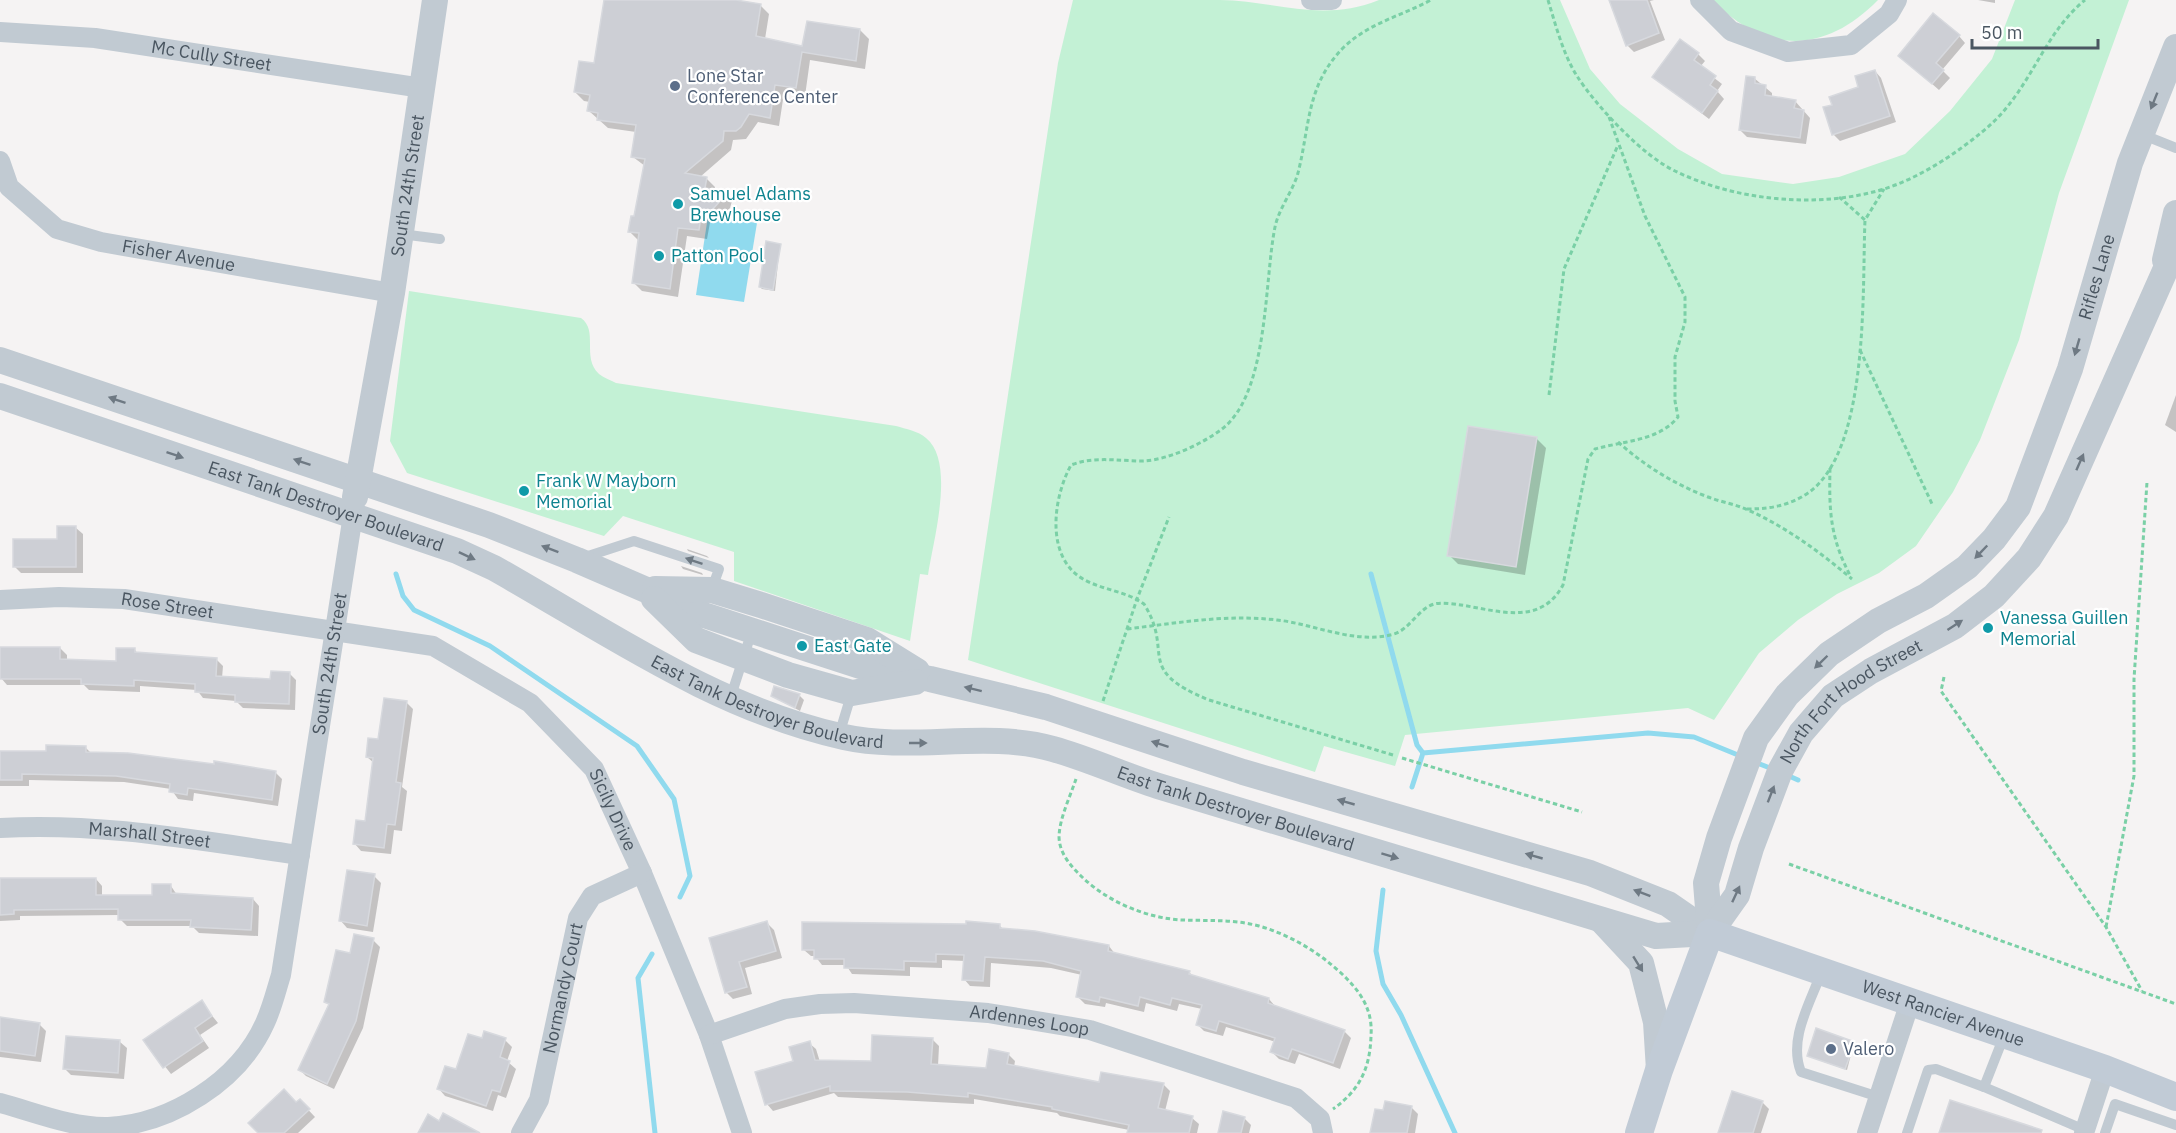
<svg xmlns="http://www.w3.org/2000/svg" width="2176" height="1133" viewBox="0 0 2176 1133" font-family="'IBM Plex Sans',sans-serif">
	<rect width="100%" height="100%" fill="#f5f3f3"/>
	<g fill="#c3f1d5">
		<path d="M1073,0C1122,0 1171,0 1220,0C1276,1 1322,23 1379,0H1560L1590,69L1620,104L1678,149L1722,174L1793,184L1839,177L1905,154L1950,111L1992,59L2015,0H2129L2059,193L2019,340L1980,440L1953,492L1916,546L1879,573L1837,594L1798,620L1759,653L1714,720L1688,708L1405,735L1395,766L1324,746L1315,772L968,660L1058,63Z"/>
		<path d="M1712,0H1878C1825,54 1766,55 1712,0Z"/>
		<path d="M409,291L581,318C599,331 581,357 599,374C604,378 611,380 616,383L896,426C906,429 918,431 926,438C956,462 933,541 928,575L920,574L910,641L734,581V552L623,516L604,536L407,473L390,441Z"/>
	</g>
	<path fill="#90daee" d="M708,216L757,223L744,302L696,295Z"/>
	<g fill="#0003">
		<path d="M606,0H726L760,5L769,14L765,39L804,47L860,30L869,39L865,69L810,60L805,96L784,93L779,126L758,122L746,139L733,140L731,150L700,177L706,178L715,187V191L723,192L732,201L730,208L722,218L711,217L707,239L687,236L678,297L642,291L633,282L638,240L629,231L635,218L645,166L633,157L636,132L608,128L589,111L590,102L584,101L575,92L596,64Z"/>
		<path d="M1610,0H1654L1650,1L1665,40L1634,52L1627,45Z"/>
		<path d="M1978,0H1995V3Z"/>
		<path d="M1959,36L1965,43L1942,70L1950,78L1939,90L1907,62Z"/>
		<path d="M1698,54L1705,61L1700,67L1722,84L1717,91L1724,99L1709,119L1654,77Z"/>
		<path d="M1875,71L1881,78L1896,122L1840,141L1833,134V106L1860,88Z"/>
		<path d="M1754,78L1772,93V98L1795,101L1810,118L1806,144L1747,137L1740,130Z"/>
		<path d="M780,245L775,291L762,289L760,287Z"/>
		<path d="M2176,395V432L2165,425Z"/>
		<path d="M1536,438L1546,448L1525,575L1458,564L1449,555Z"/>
		<path d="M76,528L83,534V573H21L14,566Z"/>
		<path d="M687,549L707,556L709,558L688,551Z"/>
		<path d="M681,566L702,573L703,575L683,569Z"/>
		<path d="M60,648L67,655V661L117,663L135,650L138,654L216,659L223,666L222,678L272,681L289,673L296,680L295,710L243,708L236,701L203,698L197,690L140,686V692L89,690L84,685H7L1,678Z"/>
		<path d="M799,695L804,700L800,711L773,696Z"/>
		<path d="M406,702L413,709L402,787L407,791L402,831L394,830L391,854L361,851L355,844L366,822L374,763L367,757Z"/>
		<path d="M85,747L91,753L275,772L282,779L278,806L194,793L193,801L178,799L171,789L124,782L29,780V786H0V752H48Z"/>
		<path d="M374,876L381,883L373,932L347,928L341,921Z"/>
		<path d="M96,879L102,886V897H154L171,886L177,895L253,899L259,906L258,936L199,933L192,926H127L120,919V915L20,916V920L0,921V880Z"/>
		<path d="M767,923L774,930L782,958L745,968L752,994L733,999L726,992L711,939Z"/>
		<path d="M999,925L1004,930L1109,946L1115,954L1189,972L1194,977L1269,999L1275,1006L1344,1031L1351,1038L1340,1069L1299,1054L1295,1064L1279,1059L1272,1052L1276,1042L1226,1027L1223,1036L1204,1031L1197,1024L1202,1009L1179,1004L1177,1011L1146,1003L1144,1012L1106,1003L1105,1007L1085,1004L1078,997L1082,975L1051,968L991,963L990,987L970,986L964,979L965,961L942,960V968L910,967V976L852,974L846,965H822L815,956H811L804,950Z"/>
		<path d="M373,940L380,947L363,1028L334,1089L306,1076L299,1069L330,1006L326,1002L351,955Z"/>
		<path d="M201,1002L218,1023L200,1035L209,1048L171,1074L145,1041Z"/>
		<path d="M0,1019L39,1024L46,1031L41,1062L0,1057Z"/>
		<path d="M932,1039L939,1046L938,1066L987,1069L1008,1054L1015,1061L1014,1067L1100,1084L1141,1082V1079L1163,1084L1170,1091L1165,1111L1192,1118L1199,1124L1197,1133H1129V1130L1060,1116L1057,1113L974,1099V1104L838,1097L834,1093L773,1111L767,1104L809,1043L816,1049L820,1062L873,1063Z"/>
		<path d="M483,1040H505L512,1047L507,1061L516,1069L506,1098L498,1095L493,1111L445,1096L439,1089Z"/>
		<path d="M120,1042L127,1048L124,1079L71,1075L65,1069Z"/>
		<path d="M1854,1043L1847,1070L1810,1057Z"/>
		<path d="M300,1101L315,1117L298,1133H260Z"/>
		<path d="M1762,1102L1769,1109L1761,1133H1720Z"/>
		<path d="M1411,1107L1418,1114L1415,1133H1372L1384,1112Z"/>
		<path d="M1244,1118L1251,1125L1249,1133H1219Z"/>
	</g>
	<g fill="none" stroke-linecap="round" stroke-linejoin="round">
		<g stroke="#90daee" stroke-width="5">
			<path d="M396,574L403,596L414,610L490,646L637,746L674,799L690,876L680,897"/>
			<path d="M1371,574L1417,745L1423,753"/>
			<path d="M1757,763L1770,768"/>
			<path d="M1789,776L1798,780"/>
			<path d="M1412,787L1423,753L1648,733L1694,737L1738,755"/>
			<path d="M1383,890L1376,951L1383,984L1401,1015L1455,1133"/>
			<path d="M652,954L638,978L655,1133"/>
		</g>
	</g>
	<g fill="#cdcfd5" stroke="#d7d9de" stroke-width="1.5">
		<path d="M604,0H736L761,4L756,36L802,46L807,21L860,29L856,61L802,52L796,88L775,85L770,118L749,114L741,127L736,131H724L723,141L685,173L707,177L705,188L723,191L722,199L712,210L702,209L699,230L678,228L670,289L632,283L639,233L628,232L631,216H634L645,159L631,157L636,125L597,120L598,113L587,111L590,95L574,92L579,61L594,63Z"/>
		<path d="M1609,0H1647L1659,33L1626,46Z"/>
		<path d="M1933,13L1960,35L1936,63L1944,70L1932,84L1898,56Z"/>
		<path d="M1680,39L1699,53L1694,60L1716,76L1710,85L1718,91L1702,113L1652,77Z"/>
		<path d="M1875,70L1890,116L1832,135L1823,107L1832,105L1829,97L1858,87L1855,76Z"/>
		<path d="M1746,76L1755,77V83L1766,85L1765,95L1796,100L1794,108L1804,110L1800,138L1739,130Z"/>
		<path d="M766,241L781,244L773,290L759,287Z"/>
		<path d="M1468,426L1537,437L1516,567L1447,556Z"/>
		<path d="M57,526H76V567H13V539H57Z"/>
		<path d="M0,647H60V659L116,661V648H135V652L217,658L216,676L270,679L271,671L290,672L289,704L235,702V695L195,692V684L134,680V686L81,684V679H0Z"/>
		<path d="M774,686L800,694L795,708L771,696Z"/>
		<path d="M384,698L407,701L396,782L401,783L395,825L387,824L384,848L353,844L356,820L365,821L373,758L366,757L368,738L378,739Z"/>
		<path d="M46,745L86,746V752L128,753L214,764V761L276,771L272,800L188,788L187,795L169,792L170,784L116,776L22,774V780H0V751H46Z"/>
		<path d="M347,870L375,874L367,926L339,921Z"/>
		<path d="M0,878H96V895H152V884H171V893L253,898L251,930L190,927L191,920H118V909L14,910V914L0,915Z"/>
		<path d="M767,921L776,951L739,962L747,987L725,993L709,938Z"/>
		<path d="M966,921L1000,924V928L1035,931L1109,945L1108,951L1190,971L1189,974L1269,998L1268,1003L1345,1030L1333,1063L1292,1049L1288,1059L1270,1052L1275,1038L1219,1021L1216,1031L1196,1025L1202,1005L1172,998L1170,1005L1140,997L1138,1006L1100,997L1099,1002L1076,997L1081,971L1043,961L985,957L983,981L962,980L964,955L936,954V962L904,961V970L883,969L844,968V959H814V950H802V922L966,924Z"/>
		<path d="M354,934L374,938L356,1021L327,1084L298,1070L329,1004L324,1002L336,950L350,953Z"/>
		<path d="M202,1000L212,1016L195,1028L203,1041L163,1068L143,1040Z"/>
		<path d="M0,1017L40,1023L35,1056L0,1051Z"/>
		<path d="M1816,1028L1855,1042L1845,1069L1807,1056Z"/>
		<path d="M484,1031L506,1038L500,1057L510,1061L500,1092L492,1090L486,1106L437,1089L445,1066L456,1069L468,1034L482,1038Z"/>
		<path d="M872,1035L933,1038L931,1064L986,1068L989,1049L1009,1053L1007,1064L1099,1082L1101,1072L1164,1083L1158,1108L1193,1116L1189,1133H1127L1129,1125L1052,1109V1107L968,1093V1097L907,1092L830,1091V1086L765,1105L755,1072L793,1061L789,1047L810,1041L815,1060L871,1061Z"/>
		<path d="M66,1036L120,1040L118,1073L63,1069Z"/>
		<path d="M284,1089L296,1102L300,1099L310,1109L284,1133H258L248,1123Z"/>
		<path d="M1732,1091L1763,1101L1753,1133H1718Z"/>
		<path d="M1950,1100L2042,1130L2041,1133H1939Z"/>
		<path d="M1385,1101L1412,1106L1407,1133H1370L1375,1109L1383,1110Z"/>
		<path d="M1223,1111L1245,1117L1241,1133H1218Z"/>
		<path d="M443,1113L480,1133H418L428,1114L439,1121Z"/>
	</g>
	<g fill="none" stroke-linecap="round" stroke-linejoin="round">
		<g stroke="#7ad0a6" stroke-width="3" stroke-dasharray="4.5 3" stroke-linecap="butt">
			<path d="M1548,0C1556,26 1563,54 1577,76C1596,106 1643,156 1675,171C1736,201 1819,209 1884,189C1919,178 1954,155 1982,132C2031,93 2040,37 2085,0"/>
			<path d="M1839,197L1865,220L1884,189"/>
			<path d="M1860,350L1933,506"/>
			<path d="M1549,395L1564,269L1618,145"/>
			<path d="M1618,442C1645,466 1674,484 1708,497C1721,502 1735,504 1748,510C1786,527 1820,552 1852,579"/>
			<path d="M1830,468C1829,511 1830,538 1851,577"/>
			<path d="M1747,509C1769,509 1789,506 1808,493C1870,450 1862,289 1865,220"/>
			<path d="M1127,629C1177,623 1226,614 1277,620C1314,624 1356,645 1394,634C1410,629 1418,609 1434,604C1442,602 1453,604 1461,605C1499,611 1541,626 1563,585L1588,459L1595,449C1623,441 1659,441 1678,417L1675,401V357L1685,322V297L1645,216L1609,117"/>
			<path d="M1944,677L1941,691L2106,927L2142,991"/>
			<path d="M1103,701L1137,599L1169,517"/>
			<path d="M1393,755L1209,700C1133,669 1175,653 1144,604C1126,591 1102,590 1083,579C1045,557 1053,498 1071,465C1094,456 1118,461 1143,461C1168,460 1202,444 1222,429C1269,393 1264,281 1275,227C1279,208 1293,191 1298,173C1310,126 1306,85 1344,47C1369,23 1401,16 1431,0"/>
			<path d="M1402,758L1582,812"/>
			<path d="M1076,779C1070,797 1060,817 1059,836C1059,852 1069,864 1080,875C1106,901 1145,918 1182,920C1208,921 1233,919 1259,926C1290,935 1317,951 1341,973C1360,991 1373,1009 1371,1036C1370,1068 1360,1090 1333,1109"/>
			<path d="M1789,864L2176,1004"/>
			<path d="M2106,927L2134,776V679L2147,482"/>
		</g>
		<g stroke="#c1cad2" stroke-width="10">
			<path d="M2141,134L2176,148"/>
			<path d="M401,234L440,239"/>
			<path d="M582,558L634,541L719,569L711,591"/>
			<path d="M730,699L752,631"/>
			<path d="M839,735L852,692"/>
			<path d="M1821,973C1810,1004 1788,1039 1801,1072L1879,1097"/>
			<path d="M1984,1087L2085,1130"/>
			<path d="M1907,1133L1928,1070L1936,1069L1984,1087L2004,1036"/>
			<path d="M2105,1133L2115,1104L2176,1125"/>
		</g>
		<g stroke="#c1cad2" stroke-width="20">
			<path d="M1311,0H1332"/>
			<path d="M1700,0L1731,31L1788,52L1851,45L1889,14L1897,0"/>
			<path id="s1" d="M0,32L95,38L422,88"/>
			<path id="s2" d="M0,161L9,187L57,229L101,242L392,293"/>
			<path id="s3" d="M0,600L59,597L124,599L433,646L530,703L594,769L642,873L709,1035L742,1133"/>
			<path id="s4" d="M0,828C101,822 200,841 300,855"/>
			<path id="s5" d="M709,1035L785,1009L820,1004L854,1003L988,1013L1090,1030L1296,1098L1320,1119L1323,1133"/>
			<path id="s6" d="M0,1103C34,1112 72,1128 108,1127C171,1124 239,1081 265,1023C272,1008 276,991 281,975L353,515"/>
			<path id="s7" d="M521,1133L539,1100L578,918L592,896L642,873"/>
			<path d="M1867,1133L1910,1002"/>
			<path d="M2084,1133L2105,1069"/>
		</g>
		<g stroke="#c1cad2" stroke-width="26">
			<path d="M2165,260L2176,213"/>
			<path d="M0,360L489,525L577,560L704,615L860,666L930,679L1046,707L1243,772L1590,873L1668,904L1710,933"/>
			<path id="s8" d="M0,396L457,551L494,568C606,631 716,709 844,737C911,752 987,730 1053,749C1089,759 1123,775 1158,786C1324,837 1490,887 1656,936L1710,933"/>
			<path id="s9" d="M355,497L392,293L435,0"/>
			<path d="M655,589L712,590L761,605L867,640L917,671"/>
			<path d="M654,599L696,640L788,675L852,693L915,682"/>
			<path d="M1601,920L1641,963L1656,1022L1659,1070"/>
			<path id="s10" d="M1710,933L1706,883L1719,838L1756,738L1787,695L1829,654L1878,621L1926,596L1967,567L1994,539L2018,507L2070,369L2130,163L2176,47"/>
			<path id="s11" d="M1710,933L1737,895L1751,848L1780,771L1801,733L1833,696L1871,671L1955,626L1994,596L2029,558L2056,516L2176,246"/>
		</g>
		<path stroke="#c1cbd6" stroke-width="28" id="s12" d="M1639,1133L1659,1070L1710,933L2105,1069L2176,1097"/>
	</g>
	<defs><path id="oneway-solid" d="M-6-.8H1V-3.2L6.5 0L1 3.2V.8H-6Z" transform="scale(1.5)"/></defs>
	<g fill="#6e7983">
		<use href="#oneway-solid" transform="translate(2154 101) rotate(112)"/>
		<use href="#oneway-solid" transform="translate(2077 347) rotate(106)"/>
		<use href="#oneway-solid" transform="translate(117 400) rotate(-161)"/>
		<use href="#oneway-solid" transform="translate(175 455) rotate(19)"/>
		<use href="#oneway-solid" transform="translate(302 462) rotate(-161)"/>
		<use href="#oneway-solid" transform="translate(2080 462) rotate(-66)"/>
		<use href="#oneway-solid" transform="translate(550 549) rotate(-159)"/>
		<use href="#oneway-solid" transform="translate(1981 552) rotate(134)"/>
		<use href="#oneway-solid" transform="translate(467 556) rotate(25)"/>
		<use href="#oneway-solid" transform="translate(694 561) rotate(-161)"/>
		<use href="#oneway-solid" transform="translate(1955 625) rotate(-33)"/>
		<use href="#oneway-solid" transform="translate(1821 662) rotate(136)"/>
		<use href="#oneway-solid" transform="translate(973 689) rotate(-166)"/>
		<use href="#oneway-solid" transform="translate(918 743)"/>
		<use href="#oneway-solid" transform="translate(1160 744) rotate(-162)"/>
		<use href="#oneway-solid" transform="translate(1771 794) rotate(-69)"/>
		<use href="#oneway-solid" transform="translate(1346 802) rotate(-164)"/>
		<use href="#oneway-solid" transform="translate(1390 856) rotate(17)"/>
		<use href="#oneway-solid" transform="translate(1534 856) rotate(-164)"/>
		<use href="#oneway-solid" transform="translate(1642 893) rotate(-159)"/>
		<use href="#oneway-solid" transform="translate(1736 894) rotate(-65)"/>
		<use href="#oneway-solid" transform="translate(1638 964) rotate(58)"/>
	</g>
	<g fill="#5c6f8a" stroke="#fff" stroke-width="2">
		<circle cx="675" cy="86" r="6"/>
		<circle cx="1831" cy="1049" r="6"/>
	</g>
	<g fill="#0f9aa8" stroke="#fff" stroke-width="2">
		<circle cx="678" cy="204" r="6"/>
		<circle cx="659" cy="256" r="6"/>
		<circle cx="524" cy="491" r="6"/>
		<circle cx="1988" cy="628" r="6"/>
		<circle cx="802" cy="646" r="6"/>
	</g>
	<g text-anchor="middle" stroke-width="4.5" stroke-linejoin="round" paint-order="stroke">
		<g font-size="18" fill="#4a5661" stroke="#fff">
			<text dy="6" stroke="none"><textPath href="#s1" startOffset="213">Mc Cully Street</textPath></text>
			<text dy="6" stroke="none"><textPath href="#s9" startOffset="316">South 24th Street</textPath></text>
			<text dy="6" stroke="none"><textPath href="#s2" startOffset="216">Fisher Avenue</textPath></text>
			<text dy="6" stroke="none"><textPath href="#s10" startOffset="801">Rifles Lane</textPath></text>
			<text dy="6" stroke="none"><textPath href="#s8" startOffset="344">East Tank Destroyer Boulevard</textPath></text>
			<text dy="6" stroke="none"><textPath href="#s3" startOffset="168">Rose Street</textPath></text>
			<text dy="6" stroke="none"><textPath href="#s6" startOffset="674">South 24th Street</textPath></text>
			<text dy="6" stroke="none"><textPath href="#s8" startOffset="830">East Tank Destroyer Boulevard</textPath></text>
			<text dy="6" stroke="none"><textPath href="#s11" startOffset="280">North Fort Hood Street</textPath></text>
			<text dy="6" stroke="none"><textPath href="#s8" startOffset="1316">East Tank Destroyer Boulevard</textPath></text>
			<text dy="6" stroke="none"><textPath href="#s3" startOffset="686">Sicily Drive</textPath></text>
			<text dy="6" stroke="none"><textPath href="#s4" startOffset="150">Marshall Street</textPath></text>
			<text dy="6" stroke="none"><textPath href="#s7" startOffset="152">Normandy Court</textPath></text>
			<text dy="6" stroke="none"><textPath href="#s12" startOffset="459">West Rancier Avenue</textPath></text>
			<text dy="6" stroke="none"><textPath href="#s5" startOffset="326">Ardennes Loop</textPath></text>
		</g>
		<g font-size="18" fill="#4e5e75" stroke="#fff" text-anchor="start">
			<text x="687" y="82">Lone Star<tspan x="687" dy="21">Conference Center</tspan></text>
			<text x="1843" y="1055">Valero</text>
		</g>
		<g font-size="18" fill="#0d838f" stroke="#fff" text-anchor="start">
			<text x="690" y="200">Samuel Adams<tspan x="690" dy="21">Brewhouse</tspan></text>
			<text x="671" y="262">Patton Pool</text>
			<text x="536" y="487">Frank W Mayborn<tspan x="536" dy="21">Memorial</tspan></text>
			<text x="2000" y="624">Vanessa Guillen<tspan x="2000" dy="21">Memorial</tspan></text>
			<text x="814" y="652">East Gate</text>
		</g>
	</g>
	<path d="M1972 39v9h126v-9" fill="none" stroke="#4a5661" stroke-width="3"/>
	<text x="1981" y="39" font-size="18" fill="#4a5661" stroke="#ffffff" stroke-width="4.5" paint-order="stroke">50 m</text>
</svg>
